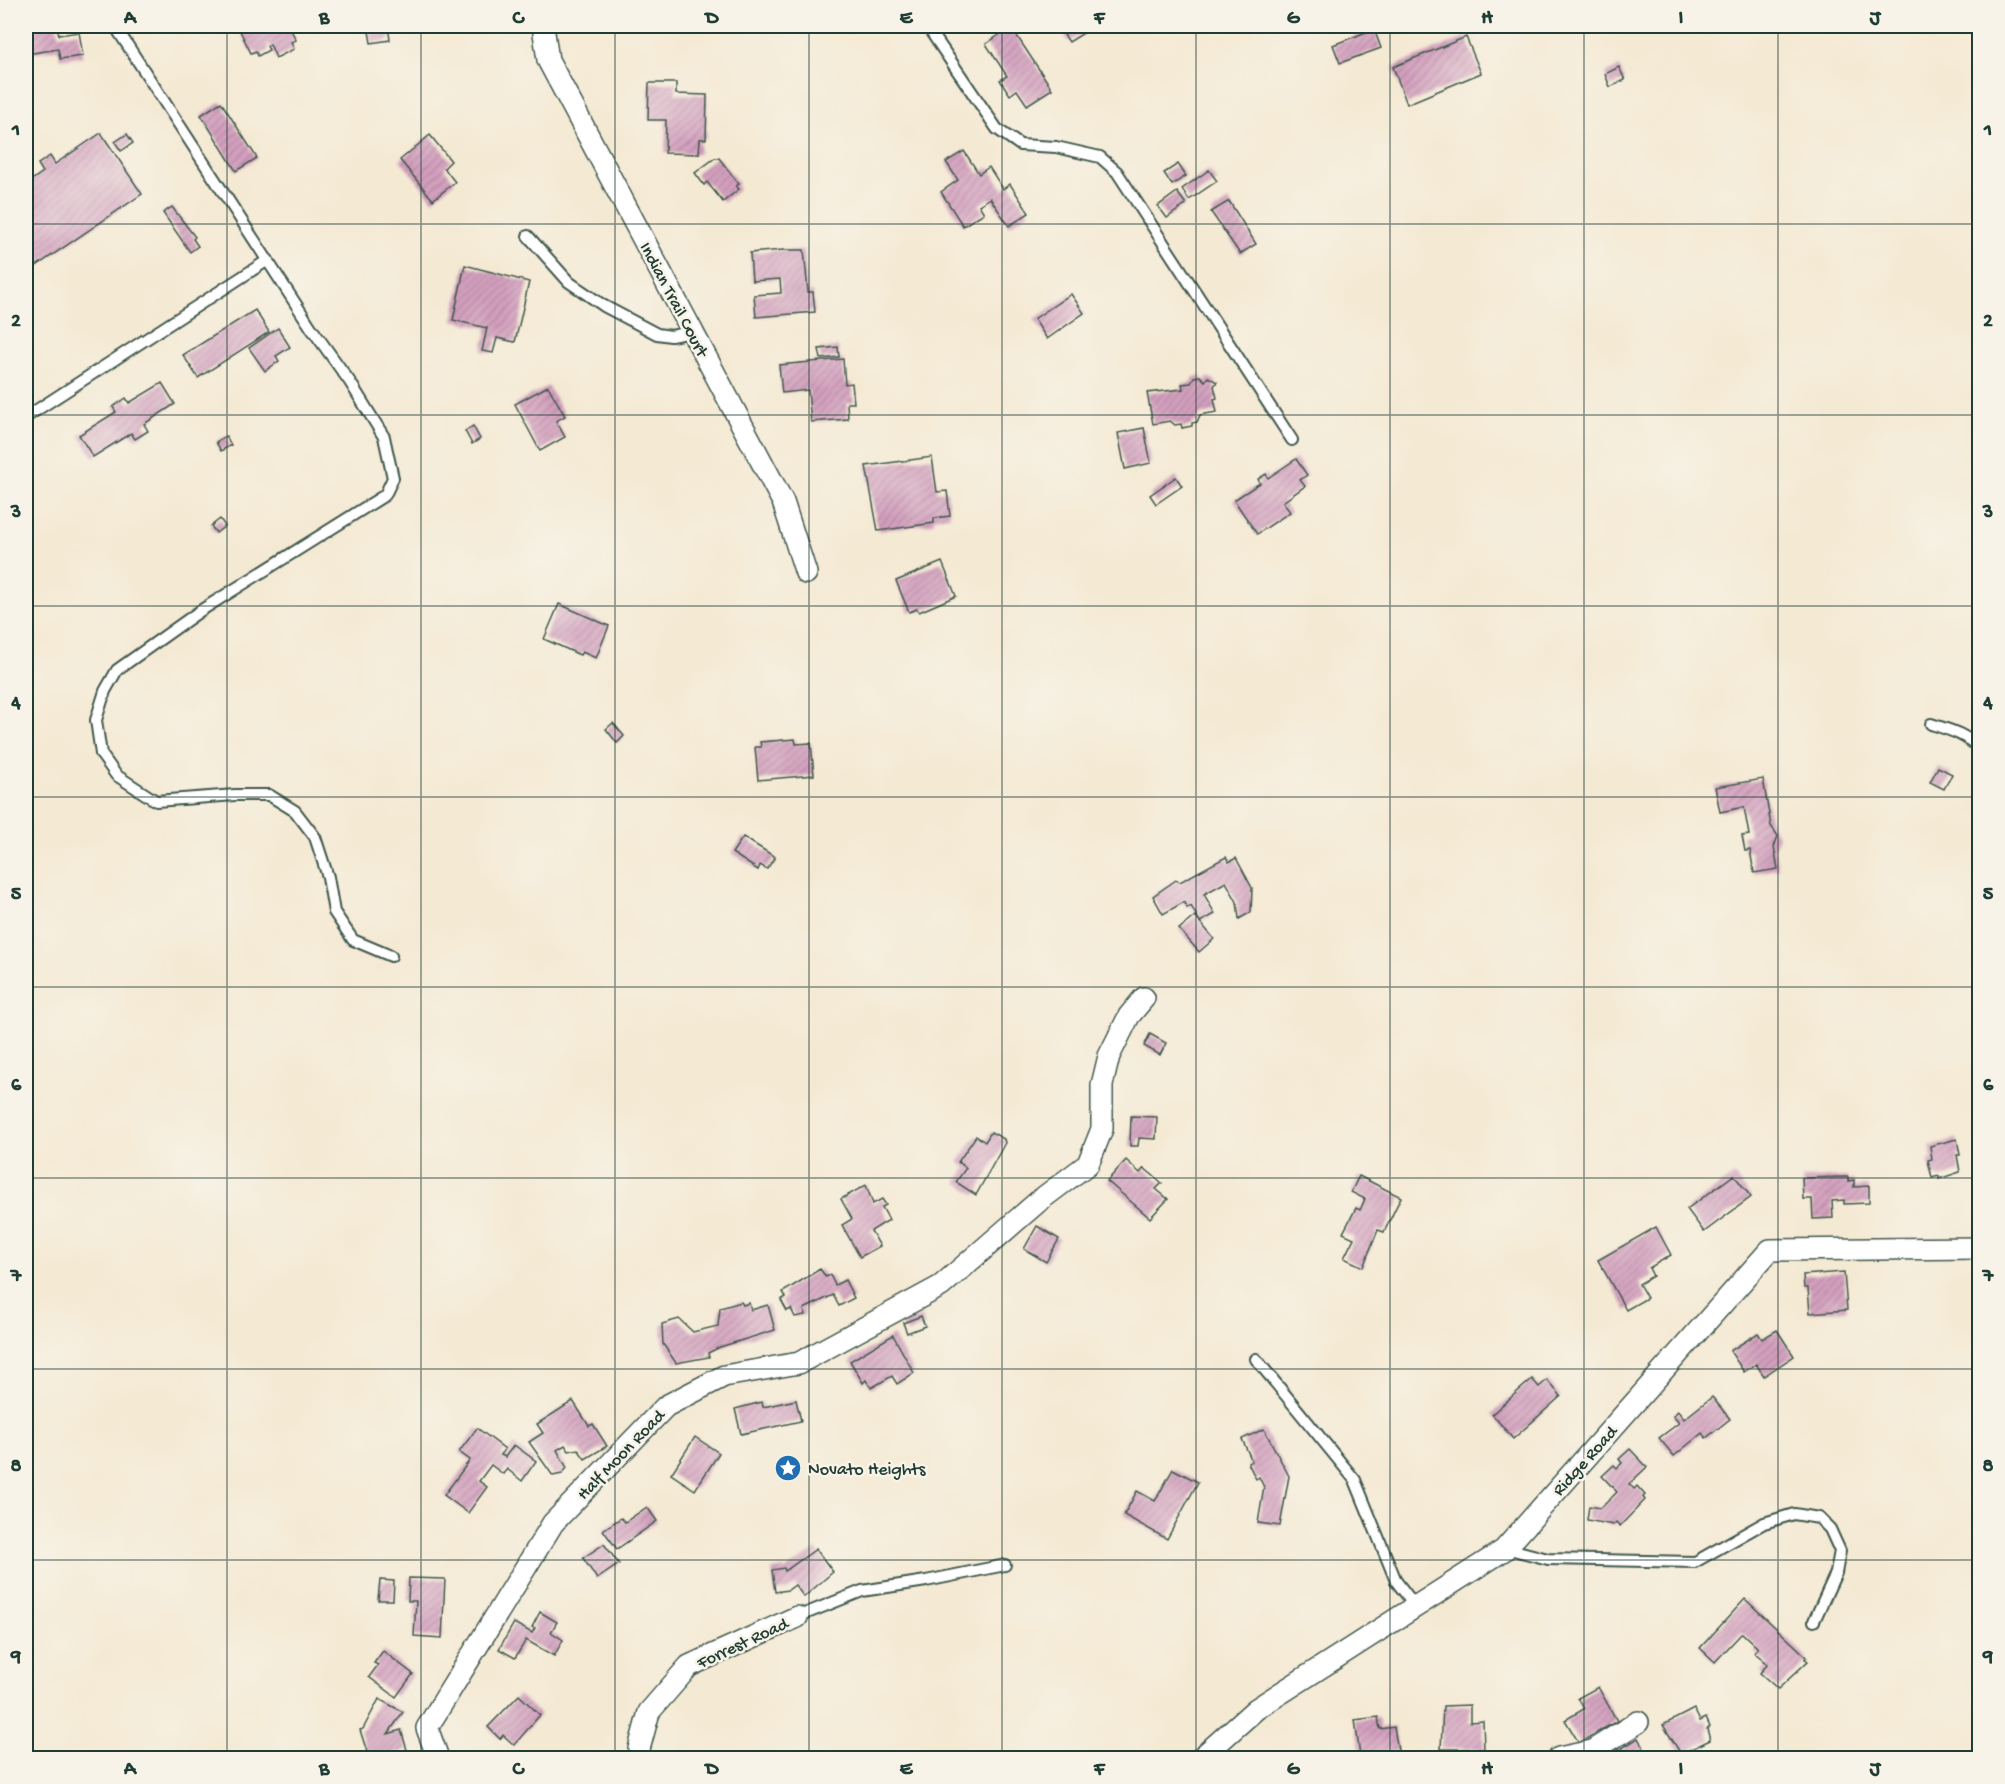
<svg xmlns="http://www.w3.org/2000/svg" width="2005" height="1784" viewBox="0 0 2005 1784" font-family="'Gochi Hand',sans-serif">
	<defs>
		<pattern id="building-hatch" width="6" height="6" patternUnits="userSpaceOnUse" patternTransform="scale(1.5)"><rect width="6" height="6" fill="#d4a0bf"/><path d="M-1 1l2-2M0 6l6-6M5 7l2-2" fill="none" stroke="#ab849c"/></pattern>
	</defs>
	<rect width="100%" height="100%" fill="#f7f3e8"/>
	<filter id="ink" filterUnits="userSpaceOnUse"><feTurbulence type="fractalNoise" baseFrequency=".0167" numOctaves="2"/><feDisplacementMap in="SourceGraphic" scale="12" xChannelSelector="R" yChannelSelector="G"/><feConvolveMatrix kernelMatrix="1 2 1 2 8 2 1 2 1" color-interpolation-filters="sRGB"/></filter>
	<filter id="wash" filterUnits="userSpaceOnUse"><feTurbulence type="fractalNoise" baseFrequency=".008" numOctaves="4" result="noise"/><feDisplacementMap in="SourceGraphic" scale="24" xChannelSelector="R" yChannelSelector="G"/><feGaussianBlur stdDeviation="1.35" result="paint"/><feColorMatrix in="noise" values="0 0 0 0 0 0 0 0 0 0 0 0 0 0 0 0 0 1.4 0 .05"/><feComposite in="paint" operator="in"/></filter>
	<g filter="url(#wash)">
		<rect width="100%" height="100%" fill="#f4e9d3"/>
		<g id="blocks">
			<g fill="url(#building-hatch)">
				<path d="M26,26H57L59,35L79,32L83,56L60,59L58,49L26,54Z"/>
				<path d="M246,26H289L296,40L291,42L294,49L276,58L270,44L267,46L269,50L258,56L256,51L251,53L239,29Z"/>
				<path d="M368,26H388L390,40L371,43Z"/>
				<path d="M1058,26H1095L1069,42Z"/>
				<path d="M1011,27L1052,89L1027,105L1017,90L1010,95L1000,80L1007,76L986,44Z"/>
				<path d="M1374,29L1381,48L1340,63L1333,45Z"/>
				<path d="M1466,37L1481,73L1407,104L1393,67Z"/>
				<path d="M1619,67L1625,80L1610,87L1605,74Z"/>
				<path d="M649,83H676V94L707,95L706,139H700L699,154L665,153L666,120H648Z"/>
				<path d="M221,102L257,158L236,171L201,115Z"/>
				<path d="M101,133L142,194L26,273V184L43,172L38,164L50,156L55,164Z"/>
				<path d="M127,134L133,143L121,151L115,142Z"/>
				<path d="M430,135L451,161L444,168L455,182L433,200L400,160Z"/>
				<path d="M964,151L979,174L989,167L1003,189L1010,184L1029,213L1009,226L990,198L979,205L984,213L963,226L941,192L958,180L946,162Z"/>
				<path d="M715,158H719L739,184L736,186L739,189L723,202L707,182L704,185L695,173Z"/>
				<path d="M1178,164L1186,176L1172,185L1164,173Z"/>
				<path d="M1209,170L1217,181L1189,200L1182,189Z"/>
				<path d="M1177,192L1186,204L1167,218L1158,206Z"/>
				<path d="M1229,201L1256,244L1240,254L1211,212Z"/>
				<path d="M172,207L195,237L193,239L198,246L190,252L163,213Z"/>
				<path d="M783,250H804L808,292H813L815,312L756,317L754,295L781,293L780,279L752,281L750,253Z"/>
				<path d="M465,265L529,282L515,342L497,338L493,353L482,351L487,328L453,320Z"/>
				<path d="M1071,294L1084,313L1047,339L1034,319Z"/>
				<path d="M255,310L269,332L198,378L183,355Z"/>
				<path d="M278,328L290,347L276,356L279,361L265,371L249,348Z"/>
				<path d="M838,347L839,357L821,359L819,349Z"/>
				<path d="M843,359L845,384L852,383L854,403H847L848,419L811,422L808,390L782,393L779,365Z"/>
				<path d="M1200,376L1205,381L1208,377L1217,382L1214,386L1217,398L1214,399L1217,412L1200,415L1197,422L1192,423V426L1182,428L1181,424L1175,425L1170,421L1153,424L1147,393L1183,389L1182,384L1191,383L1194,377Z"/>
				<path d="M162,383L175,404L144,424L148,431L135,439L131,433L93,457L79,435L116,412L113,407L126,398L129,403Z"/>
				<path d="M548,386L565,416L556,421L565,437L540,451L515,404Z"/>
				<path d="M473,426L480,439L472,444L465,431Z"/>
				<path d="M1144,428L1151,463L1125,469L1118,433Z"/>
				<path d="M226,436L231,445L221,451L216,442Z"/>
				<path d="M932,457L937,492L947,491L950,516L934,518V523L878,531L866,466Z"/>
				<path d="M1296,459L1307,475L1300,480L1305,486L1283,502L1290,512L1257,534L1234,500L1260,483L1258,479L1266,474L1268,478Z"/>
				<path d="M1176,477L1182,486L1156,504L1150,495Z"/>
				<path d="M220,519L225,526L216,533L211,526Z"/>
				<path d="M942,562L956,596L919,612L917,609L909,612L896,581Z"/>
				<path d="M559,604L609,626L596,658L582,652L580,655L544,639Z"/>
				<path d="M613,723L624,736L617,743L606,729Z"/>
				<path d="M795,739L796,744L811,743L814,775L758,780L755,747H761L760,742Z"/>
				<path d="M1938,767L1952,774L1944,789L1930,782Z"/>
				<path d="M1763,779L1771,826L1778,836L1774,847L1778,869L1754,873L1750,850L1745,851L1742,836L1749,835L1744,807L1720,812L1715,787Z"/>
				<path d="M743,837L775,857L767,869L760,865L758,870L732,853Z"/>
				<path d="M1226,857L1229,862L1236,858L1252,888L1251,912L1239,919L1237,902L1226,882L1204,894L1215,914L1200,922L1191,906L1187,908L1184,902L1163,914L1153,896L1176,880L1180,882Z"/>
				<path d="M1195,916L1214,939L1199,952L1179,929Z"/>
				<path d="M1150,1034L1166,1043L1160,1055L1144,1046Z"/>
				<path d="M1131,1116L1157,1117L1156,1139L1139,1138L1138,1146H1130Z"/>
				<path d="M991,1132L1004,1139L1005,1143L976,1195L956,1182L966,1168L958,1162L976,1136L985,1142Z"/>
				<path d="M1957,1139L1960,1155H1957L1960,1172L1939,1179V1176L1932,1178L1928,1160L1932,1159L1930,1146Z"/>
				<path d="M1126,1160L1140,1173L1144,1168L1162,1183L1156,1189L1168,1199L1150,1218L1107,1181Z"/>
				<path d="M1734,1175L1751,1197L1704,1232L1687,1209Z"/>
				<path d="M1359,1176L1401,1197L1384,1232L1378,1230L1363,1267L1344,1258L1354,1238L1343,1233L1356,1208L1360,1210L1365,1199L1351,1192Z"/>
				<path d="M1848,1177V1181L1854,1180V1187L1869,1186V1203L1844,1204V1200L1832,1201L1833,1218L1813,1219L1812,1199H1803L1802,1178Z"/>
				<path d="M866,1185L873,1204L882,1199L886,1205L882,1207L889,1220L871,1231L880,1246L860,1257L842,1225L852,1219L841,1199Z"/>
				<path d="M1037,1226L1059,1239L1046,1262L1024,1249Z"/>
				<path d="M1656,1227L1671,1255L1649,1268L1653,1276L1639,1284L1647,1298L1626,1310L1598,1260Z"/>
				<path d="M820,1269L826,1277L830,1275L835,1285L845,1280L854,1298L839,1306L833,1295L804,1309L805,1315L795,1317L791,1309L787,1311L781,1300L786,1297L783,1292Z"/>
				<path d="M1844,1272L1847,1310L1810,1313L1808,1288H1804L1803,1275Z"/>
				<path d="M741,1302L743,1305L749,1303L751,1310L768,1305L775,1330L720,1347L708,1353L709,1357L676,1363L663,1344L662,1324L679,1319L693,1332L718,1326L720,1308Z"/>
				<path d="M921,1316L925,1326L907,1333L903,1323Z"/>
				<path d="M1777,1330L1794,1356L1764,1376L1756,1364L1744,1372L1730,1351L1758,1333L1762,1339Z"/>
				<path d="M893,1335L914,1373L897,1384L892,1376L871,1388L866,1380L863,1383L850,1361Z"/>
				<path d="M1532,1379L1539,1387L1547,1380L1561,1396L1513,1439L1492,1414Z"/>
				<path d="M1712,1397L1730,1419L1706,1438L1702,1433L1674,1456L1659,1438L1679,1423L1673,1416L1678,1411L1684,1419Z"/>
				<path d="M796,1400L801,1421L741,1434L735,1409L762,1402L763,1407Z"/>
				<path d="M573,1401L589,1426L593,1424L607,1446L585,1459L578,1449L569,1451L565,1445L557,1450L567,1468L562,1474L553,1476L529,1442L543,1433L537,1424Z"/>
				<path d="M477,1428L505,1449L501,1455L505,1457L514,1445L536,1461L522,1481L507,1469L503,1474L491,1465L479,1481L487,1487L468,1513L444,1495L470,1460L459,1452Z"/>
				<path d="M1264,1429L1289,1476L1280,1526L1258,1523L1264,1487L1259,1477L1256,1479L1248,1463L1252,1461L1242,1439Z"/>
				<path d="M695,1437L719,1453L695,1490L671,1474Z"/>
				<path d="M1630,1449L1647,1467L1629,1484L1634,1489L1637,1486L1645,1495L1643,1497L1645,1500L1620,1526L1616,1522L1613,1525L1587,1520L1589,1506L1601,1508L1617,1492L1602,1476L1614,1465L1617,1468L1622,1463L1619,1459Z"/>
				<path d="M1173,1469L1198,1482L1167,1539L1124,1515L1137,1491L1155,1501Z"/>
				<path d="M647,1507L657,1521L617,1549L603,1530L621,1518L625,1522Z"/>
				<path d="M604,1544L619,1564L597,1579L583,1558Z"/>
				<path d="M816,1549L833,1572L804,1597L795,1585L788,1590L775,1592L772,1570L784,1568L785,1571Z"/>
				<path d="M409,1578L445,1579L442,1638L414,1636L416,1601H408Z"/>
				<path d="M380,1580L394,1581L393,1600H378Z"/>
				<path d="M1745,1599L1807,1657L1805,1659L1808,1661L1778,1689L1760,1673L1768,1664L1754,1652L1758,1648L1742,1633L1715,1662L1700,1648Z"/>
				<path d="M540,1612L557,1622L551,1632L563,1640L554,1656L526,1640L515,1658L499,1649L514,1623L532,1633L535,1628L532,1627Z"/>
				<path d="M383,1651L413,1674L396,1697L369,1677L378,1665L374,1663Z"/>
				<path d="M1598,1687L1617,1721L1579,1743L1565,1720L1584,1709L1578,1698Z"/>
				<path d="M519,1695L540,1715L514,1745L503,1735L500,1739L488,1727Z"/>
				<path d="M379,1699L403,1712L388,1734L401,1730L407,1750L380,1758H369L360,1730L363,1729Z"/>
				<path d="M1470,1705V1722L1483,1721L1484,1749H1441L1443,1706Z"/>
				<path d="M1694,1709L1700,1721L1706,1718L1710,1727L1707,1729L1710,1740L1681,1754L1663,1725Z"/>
				<path d="M1378,1717L1380,1729L1394,1727L1398,1750L1360,1756L1355,1720Z"/>
				<path d="M1638,1738L1648,1756L1628,1758L1622,1748Z"/>
				<path d="M1619,1748L1625,1758H1602Z"/>
			</g>
		</g>
	</g>
	<g filter="url(#ink)">
		<use href="#blocks" fill-opacity="0" stroke="#3f574c" stroke-width="1.5"/>
		<g fill="none" stroke-linecap="round" stroke-linejoin="round">
			<defs>
				<g id="service">
					<path d="M115,26L312,329L350,382L384,437L393,478L385,495L200,611L117,670L105,691L96,720L101,754L116,775L156,801L235,795H269L295,811L315,837L328,877L334,912L353,940L391,956"/>
					<path d="M927,26L997,129L1020,145L1056,147L1100,157L1117,172L1292,440"/>
					<path d="M528,236L569,282L604,306L657,334L671,336L692,332"/>
					<path d="M26,417L268,260"/>
					<path d="M1931,724C1947,729 1970,735 1980,751"/>
					<path d="M1256,1359L1355,1480L1396,1581L1416,1607"/>
					<path d="M1506,1548L1548,1559L1695,1562L1764,1523L1794,1514L1819,1518L1830,1529L1840,1551L1836,1573L1814,1621"/>
					<path d="M797,1617L862,1591L926,1581L1005,1565"/>
				</g>
				<g id="minor">
					<path d="M543,26L548,60L783,502L806,573"/>
					<path d="M438,1758L427,1728L553,1523L666,1406L724,1376L799,1363L941,1286L1040,1200L1088,1164L1102,1129V1085L1109,1056L1129,1016L1144,998"/>
					<path d="M640,1758L639,1749L649,1712L689,1666L797,1617"/>
					<path d="M1201,1758L1256,1709L1504,1550L1770,1250L1980,1248"/>
					<path d="M1559,1758L1592,1751L1638,1722"/>
				</g>
			</defs>
			<use href="#service" stroke="#3f574c" stroke-width="14"/>
			<use href="#minor" stroke="#3f574c" stroke-width="24"/>
			<use href="#service" stroke="#fff" stroke-width="10"/>
			<use href="#minor" stroke="#fff" stroke-width="21"/>
		</g>
	</g>
	<path fill="none" stroke="#1f3d34" stroke-width="1.5" stroke-opacity="0.55" d="M227,26V1758M421,26V1758M615,26V1758M809,26V1758M1002,26V1758M1196,26V1758M1390,26V1758M1584,26V1758M1778,26V1758M26,224H1980M26,415H1980M26,606H1980M26,797H1980M26,987H1980M26,1178H1980M26,1369H1980M26,1560H1980"/>
	<defs>
		<symbol id="sight-disc" viewBox="-11 -11 22 22"><circle r="9.5" fill="#1f6fb2" stroke="#f7f3e8"/><path d="M0-6L1.8-2.2L6-1.7L2.9 1.2L3.7 5.4L0 3.3L-3.7 5.4L-2.9 1.2L-6-1.7L-1.8-2.2Z" fill="#fff"/></symbol>
	</defs>
	<g fill-rule="evenodd">
		<use href="#sight-disc" x="773" y="1453" width="30" height="30"/>
	</g>
	<g text-anchor="middle" stroke-width="5" stroke-linejoin="round" paint-order="stroke">
		<g font-size="18" fill="#1f3d34" stroke="#f7f3e8">
			<text transform="translate(675 299) rotate(62)" y="6">Indian Trail Court</text>
			<text transform="translate(620 1454) rotate(-46)" y="6">Half Moon Road</text>
			<text transform="translate(1584 1460) rotate(-48)" y="6">Ridge Road</text>
			<text transform="translate(742 1642) rotate(-25)" y="6">Forrest Road</text>
		</g>
		<g font-size="18" fill="#1f3d34" stroke="#f7f3e8" text-anchor="start">
			<text x="808" y="1474">Novato Heights</text>
		</g>
	</g>
	<rect width="2005" height="1784" fill="none" stroke="#f7f3e8" stroke-width="66"/>
	<rect x="33" y="33" width="1939" height="1718" fill="none" stroke="#1f3d34" stroke-width="2"/>
	<g font-size="20" text-anchor="middle" font-weight="bold" fill="#1f3d34">
		<text x="130" y="23">A</text>
		<text x="324" y="23">B</text>
		<text x="518" y="23">C</text>
		<text x="712" y="23">D</text>
		<text x="906" y="23">E</text>
		<text x="1099" y="23">F</text>
		<text x="1293" y="23">G</text>
		<text x="1487" y="23">H</text>
		<text x="1681" y="23">I</text>
		<text x="1875" y="23">J</text>
		<text x="16" y="135">1</text>
		<text x="1988" y="135">1</text>
		<text x="16" y="326">2</text>
		<text x="1988" y="326">2</text>
		<text x="16" y="517">3</text>
		<text x="1988" y="517">3</text>
		<text x="16" y="708">4</text>
		<text x="1988" y="708">4</text>
		<text x="16" y="899">5</text>
		<text x="1988" y="899">5</text>
		<text x="16" y="1090">6</text>
		<text x="1988" y="1090">6</text>
		<text x="16" y="1281">7</text>
		<text x="1988" y="1281">7</text>
		<text x="16" y="1471">8</text>
		<text x="1988" y="1471">8</text>
		<text x="16" y="1662">9</text>
		<text x="1988" y="1662">9</text>
		<text x="130" y="1774">A</text>
		<text x="324" y="1774">B</text>
		<text x="518" y="1774">C</text>
		<text x="712" y="1774">D</text>
		<text x="906" y="1774">E</text>
		<text x="1099" y="1774">F</text>
		<text x="1293" y="1774">G</text>
		<text x="1487" y="1774">H</text>
		<text x="1681" y="1774">I</text>
		<text x="1875" y="1774">J</text>
	</g>
</svg>
